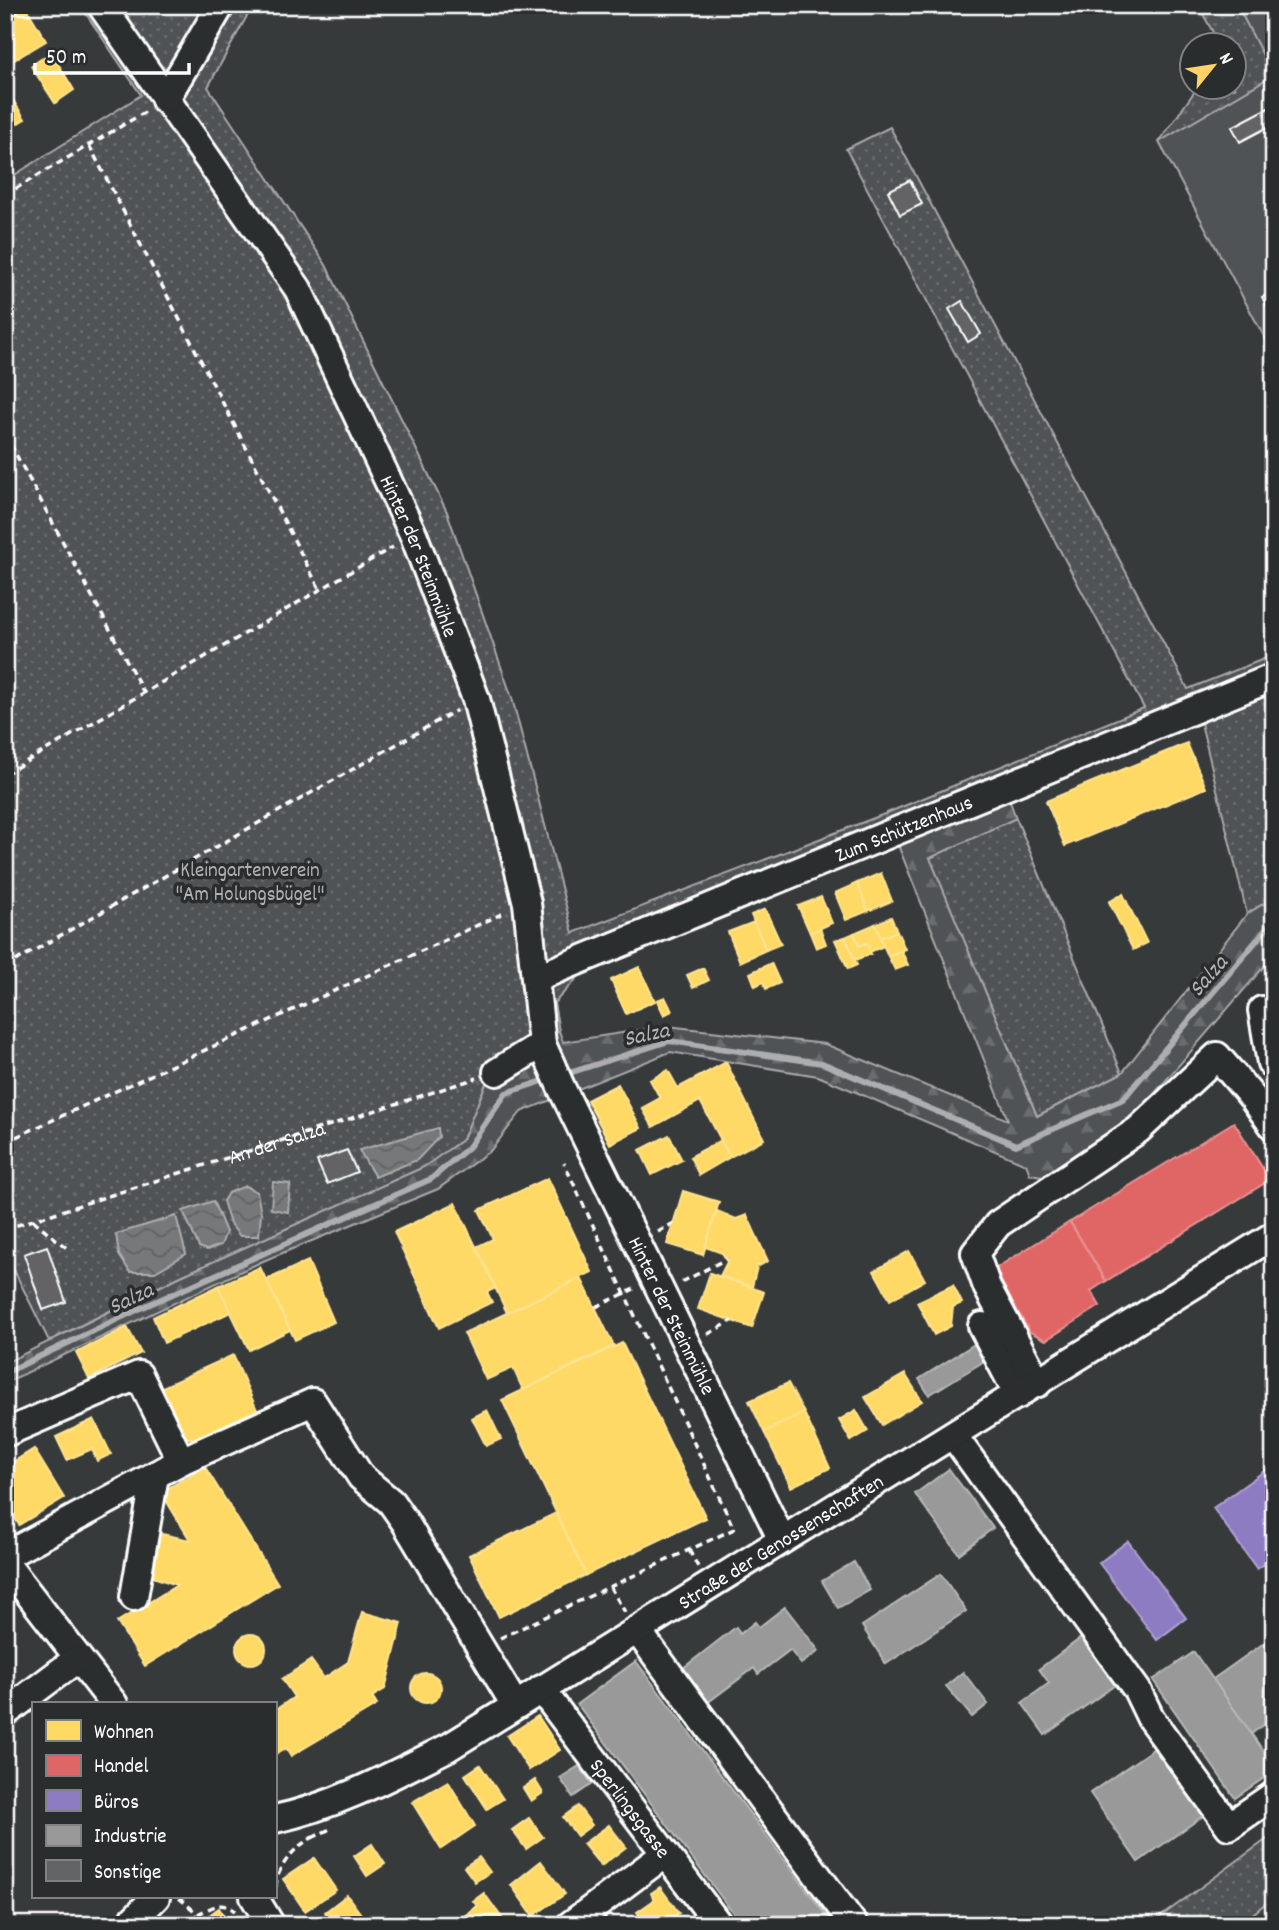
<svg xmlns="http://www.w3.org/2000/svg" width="1279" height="1930" viewBox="0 0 1279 1930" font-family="Dekko,sans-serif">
	<defs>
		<pattern id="green-dots" width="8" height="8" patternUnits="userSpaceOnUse" patternTransform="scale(1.75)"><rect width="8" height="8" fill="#505354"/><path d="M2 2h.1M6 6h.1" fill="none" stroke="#6a6d6e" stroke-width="1.8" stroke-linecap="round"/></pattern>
		<pattern id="forest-firs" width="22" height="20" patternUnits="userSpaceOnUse" patternTransform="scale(1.75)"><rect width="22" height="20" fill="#505354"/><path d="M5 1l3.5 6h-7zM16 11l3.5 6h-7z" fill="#6a6d6e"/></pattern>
		<pattern id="water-waves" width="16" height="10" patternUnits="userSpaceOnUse" patternTransform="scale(1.75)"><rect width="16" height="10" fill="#767879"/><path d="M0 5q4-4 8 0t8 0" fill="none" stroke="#616262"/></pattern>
	</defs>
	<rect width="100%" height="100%" fill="#373a3b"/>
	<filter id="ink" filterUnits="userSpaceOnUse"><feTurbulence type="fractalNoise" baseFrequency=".0143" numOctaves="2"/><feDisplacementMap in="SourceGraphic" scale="14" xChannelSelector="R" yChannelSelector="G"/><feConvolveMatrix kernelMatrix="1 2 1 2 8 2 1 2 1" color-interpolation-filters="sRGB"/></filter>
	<g filter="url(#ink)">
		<g fill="url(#green-dots)" stroke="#a8a9aa" stroke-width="2">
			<path d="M80,5H253L208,87L326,265L447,512L512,698L573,933L882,815L1144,708L846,149L890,127L1188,689L1274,655V897L1247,914L1201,723L1009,799L581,974L554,1003L559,1031L529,1038L495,1062L464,1139L424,1167L179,1277L49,1341L5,1252V181L141,95Z"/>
			<path d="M1198,5H1237L1274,75L1159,142L1197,88H1234V46L1220,45Z"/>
			<path d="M1016,818L1122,1073L1037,1116L929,858Z"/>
			<path d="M1274,1834V1896L1240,1925H1149Z"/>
		</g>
		<path fill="url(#forest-firs)" stroke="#a8a9aa" stroke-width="2" d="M1009,799L1016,818L930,858L1037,1116L1122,1073L1247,914L1274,897V955L1123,1130L1048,1177L1030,1174L1026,1164L818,1076L670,1052L521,1112L491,1150L438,1189L263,1261L5,1383V1363L179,1277L424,1167L463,1139L495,1062L529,1038L559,1031L563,1042L667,1026L825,1044L1008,1120L898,845Z"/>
		<path fill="#505354" stroke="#a8a9aa" stroke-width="2" d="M1237,5H1274V355L1159,142L1273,75Z"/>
		<g fill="url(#water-waves)" stroke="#adaeaf" stroke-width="2">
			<path d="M438,1128L439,1137L417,1160L375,1177L359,1150Z"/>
			<path d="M273,1182L290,1184L288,1212L271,1209Z"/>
			<path d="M245,1186L257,1192L261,1213L259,1236H240L230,1224L223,1201L228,1193Z"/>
			<path d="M213,1201L226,1232L221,1245L207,1250L199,1247L183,1211Z"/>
			<path d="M176,1216L186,1254L155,1272H130L119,1255L116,1234Z"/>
		</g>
		<g fill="#ffd966" stroke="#ffe494" stroke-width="2">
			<path d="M5,5H25L26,7L5,20Z"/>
			<path d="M26,7L46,41L11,62L5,52V20Z"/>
			<path d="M51,52L74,90L55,103L31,66Z"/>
			<path d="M9,94L25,119L5,131V96Z"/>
			<path d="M1187,743L1206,788L1065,846L1046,801Z"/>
			<path d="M881,873L892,901L868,911L857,883Z"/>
			<path d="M857,883L868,911L846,920L835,893Z"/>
			<path d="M1123,894L1147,943L1133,950L1109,902Z"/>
			<path d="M821,897L832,923L810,933L798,906Z"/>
			<path d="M765,909L781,944L766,950L751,915Z"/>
			<path d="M891,917L897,931L880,938L875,924Z"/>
			<path d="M754,922L766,950L740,962L728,932Z"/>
			<path d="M875,924L884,946L870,952L867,943L859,946L854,933Z"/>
			<path d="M820,928L826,944L816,948L810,933Z"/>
			<path d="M897,931L905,949L888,956L880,938Z"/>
			<path d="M854,933L859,946L867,943L871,954L855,960L845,937Z"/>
			<path d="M845,937L857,965L848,969L835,940Z"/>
			<path d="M901,950L908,965L895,970L888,956Z"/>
			<path d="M771,963L780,983L766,989L763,982L755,986L750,973Z"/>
			<path d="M639,967L655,1001L626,1014L611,980Z"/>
			<path d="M703,968L709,980L693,988L687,975Z"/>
			<path d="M665,997L672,1011L664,1015L657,1000Z"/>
			<path d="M726,1062L764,1139L730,1157L700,1101L653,1127L642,1108L660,1098L650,1080L668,1070L678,1088Z"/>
			<path d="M618,1084L641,1128L610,1144L587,1100Z"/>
			<path d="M669,1135L682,1160L652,1175L640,1150Z"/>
			<path d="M721,1140L730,1157L699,1175L690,1157Z"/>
			<path d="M548,1178L592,1272L507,1313L476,1247L493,1239L479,1210Z"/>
			<path d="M683,1191L719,1202L703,1255L667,1244Z"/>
			<path d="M455,1203L496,1288L487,1292L492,1302L439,1328L394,1232Z"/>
			<path d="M717,1211L736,1219L747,1215L768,1261L757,1267L752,1287L720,1276L727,1262L726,1259L722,1253L705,1247Z"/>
			<path d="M909,1251L925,1280L890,1300L874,1271Z"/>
			<path d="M308,1261L334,1322L295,1340L266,1280Z"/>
			<path d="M260,1267L290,1330L249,1350L218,1286Z"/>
			<path d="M710,1273L764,1292L752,1328L698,1309Z"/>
			<path d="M581,1278L614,1346L523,1390L513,1368L486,1380L464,1333Z"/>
			<path d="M953,1285L962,1303L953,1307L951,1326L934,1335L917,1302Z"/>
			<path d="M218,1286L231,1312L164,1343L153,1317Z"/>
			<path d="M127,1327L141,1353L89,1379L76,1353Z"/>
			<path d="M622,1343L706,1518L586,1575L502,1400Z"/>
			<path d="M233,1355L257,1410L192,1439L180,1436L158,1389Z"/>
			<path d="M905,1374L922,1401L882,1425L865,1397Z"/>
			<path d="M788,1383L804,1413L764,1432L749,1401Z"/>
			<path d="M487,1410L501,1439L486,1446L472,1418Z"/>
			<path d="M856,1410L868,1431L851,1441L839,1420Z"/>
			<path d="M804,1413L830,1468L791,1487L764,1432Z"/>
			<path d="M94,1419L111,1454L97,1461L92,1449L67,1460L56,1437Z"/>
			<path d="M34,1449L64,1498L19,1525L5,1503V1467Z"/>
			<path d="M205,1467L278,1584L145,1666L117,1622L177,1585L147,1575L157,1533L190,1540L161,1492Z"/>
			<path d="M556,1513L586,1575L499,1617L469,1555Z"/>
			<path d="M362,1612L402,1623L385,1689L372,1697L377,1705L291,1756L286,1748L275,1755V1710L294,1697L282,1679L311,1660L324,1678L348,1662Z"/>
			<circle cx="251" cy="1649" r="15"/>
			<circle cx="426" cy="1688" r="15"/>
			<path d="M538,1716L560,1750L529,1770L507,1736Z"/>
			<path d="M480,1765L503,1799L487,1809L465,1775Z"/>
			<path d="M535,1780L543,1793L531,1801L523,1788Z"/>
			<path d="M448,1781L475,1826L441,1849L412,1802Z"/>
			<path d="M578,1806L592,1825L577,1836L563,1817Z"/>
			<path d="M529,1818L543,1837L526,1849L512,1830Z"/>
			<path d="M609,1825L626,1847L601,1866L583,1844Z"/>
			<path d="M372,1844L385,1864L367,1876L354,1856Z"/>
			<path d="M479,1857L490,1872L475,1882L464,1867Z"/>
			<path d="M314,1858L336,1890L305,1911L283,1879Z"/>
			<path d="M541,1861L565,1894L533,1916L511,1885Z"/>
			<path d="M660,1887L679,1913L663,1925H646L637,1912L654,1900L651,1893Z"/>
			<path d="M484,1893L507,1925H461L458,1921L477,1906L473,1901Z"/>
			<path d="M347,1895L369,1925H334L325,1912Z"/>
			<path d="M219,1908L230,1925H203L201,1921Z"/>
		</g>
		<g fill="#e06666" stroke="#e99494" stroke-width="2">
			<path d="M1234,1122L1270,1180L1106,1281L1070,1222Z"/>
			<path d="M1070,1222L1106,1281L1091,1291L1100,1306L1046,1340L1030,1332L993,1270Z"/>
		</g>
		<g fill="#8e7cc3" stroke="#b0a3d5" stroke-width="2">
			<path d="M1274,1464V1557L1257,1569L1213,1508Z"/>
			<path d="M1128,1541L1186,1618L1157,1640L1099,1563Z"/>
		</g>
		<g fill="#999" stroke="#b8b8b8" stroke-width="2">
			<path d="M981,1340L991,1357L929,1395L919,1379Z"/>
			<path d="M949,1469L993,1528L959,1554L915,1494Z"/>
			<path d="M854,1562L870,1590L838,1608L822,1581Z"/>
			<path d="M941,1574L966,1611L886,1664L862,1626Z"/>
			<path d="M785,1607L819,1651L801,1664L790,1650L758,1674L754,1668L707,1703L682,1669L736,1627L740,1634L755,1622L759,1627Z"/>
			<path d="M1274,1636V1717L1251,1734L1213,1679Z"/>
			<path d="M1081,1638L1115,1685L1045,1735L1022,1703L1049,1683L1039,1669Z"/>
			<path d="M1194,1652L1274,1766V1771L1235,1798L1153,1680Z"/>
			<path d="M636,1661L833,1925H742L577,1704Z"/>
			<path d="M963,1672L988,1704L972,1717L946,1686Z"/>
			<path d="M1159,1745L1207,1813L1138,1862L1090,1793Z"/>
			<path d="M579,1766L592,1784L573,1797L560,1778Z"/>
		</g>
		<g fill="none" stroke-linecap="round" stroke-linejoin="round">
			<g stroke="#adaeaf" stroke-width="6">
				<path d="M563,1075L669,1041L822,1063L1016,1145L1123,1099L1268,927L1274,924"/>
				<path d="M5,1373L141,1308L431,1179L469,1147L506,1093L549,1079"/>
			</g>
		</g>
		<g fill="#636465" stroke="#fff" stroke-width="2">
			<path d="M1274,105V124L1240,142L1232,127Z"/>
			<path d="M910,180L922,204L900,215L888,191Z"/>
			<path d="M1274,291V311L1270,313L1262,297Z"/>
			<path d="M962,301L981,334L968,342L949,309Z"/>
			<path d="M347,1150L357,1172L327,1184L317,1161Z"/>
			<path d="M47,1246L66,1302L43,1310L24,1254Z"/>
		</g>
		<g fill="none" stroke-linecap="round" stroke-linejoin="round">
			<defs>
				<g id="minor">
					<path id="s2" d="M101,5L298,289L414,536L476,699L527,903L542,1044L562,1089L782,1540"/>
					<path d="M165,100L221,5"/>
					<path id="s3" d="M536,978L1274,677"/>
					<path d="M1262,1010L1271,1063L1274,1067"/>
					<path d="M497,1072L542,1044"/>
					<path d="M982,1326L1018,1395"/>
					<path d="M1038,1383L987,1287L975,1253L998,1224L1138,1130L1217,1056L1253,1098L1274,1127"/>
					<path d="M5,1433L139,1375L181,1461L313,1402L361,1477L391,1502L405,1522L515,1705"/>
					<path d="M953,1435L1137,1690L1151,1719L1229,1826L1274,1795"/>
					<path d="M5,1556L181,1461"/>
					<path d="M5,1563L114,1704"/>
					<path d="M134,1597L155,1475"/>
					<path d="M637,1630L854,1925"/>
					<path id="s4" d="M541,1689L719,1925"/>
					<path d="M5,1713L77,1659"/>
					<path id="s5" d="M275,1819C336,1806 393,1775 449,1747L1274,1235"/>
					<path d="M254,1897L271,1925"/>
					<path d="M128,1925L156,1897"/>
					<path d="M570,1925L665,1854"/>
				</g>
			</defs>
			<use href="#minor" stroke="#fff" stroke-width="32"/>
			<g stroke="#fff" stroke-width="3.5" stroke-dasharray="7 5" stroke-linecap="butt">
				<path d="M32,6L33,5"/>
				<path d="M89,145L320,590"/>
				<path d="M5,195L145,112"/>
				<path d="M5,434L144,693"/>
				<path d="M5,774L393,547"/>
				<path d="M5,967L457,710"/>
				<path d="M5,1142L506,912"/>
				<path d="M33,1220L69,1250"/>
				<path id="s1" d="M5,1229L477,1078"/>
				<path d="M658,1232L674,1223"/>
				<path d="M682,1282L726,1259"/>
				<path d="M596,1307L634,1289"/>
				<path d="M708,1334L732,1321"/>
				<path d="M689,1550L698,1567"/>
				<path d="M610,1587L625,1612"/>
				<path d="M500,1638L734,1529L564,1163"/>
				<path d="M312,1838L332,1828"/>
				<path d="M276,1887C276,1868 295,1846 312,1838L311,1836"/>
				<path d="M179,1898L198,1914C213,1907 221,1900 235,1911"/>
				<path d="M181,1925L198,1914"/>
			</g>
			<use href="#minor" stroke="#2a2d2e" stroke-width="26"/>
		</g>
	</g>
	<g text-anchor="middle" stroke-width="7" stroke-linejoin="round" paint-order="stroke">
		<g font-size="21" fill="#fff" stroke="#2a2d2e">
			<text dy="7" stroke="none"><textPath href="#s2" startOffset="639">Hinter der Steinmühle</textPath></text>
			<text dy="7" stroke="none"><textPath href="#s3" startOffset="397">Zum Schützenhaus</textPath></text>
			<text dy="7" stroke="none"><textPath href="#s1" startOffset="285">An der Salza</textPath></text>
			<text dy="7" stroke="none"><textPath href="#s2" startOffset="1446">Hinter der Steinmühle</textPath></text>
			<text dy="7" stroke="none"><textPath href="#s5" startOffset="579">Straße der Genossenschaften</textPath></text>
			<text dy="7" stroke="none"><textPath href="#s4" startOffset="149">Sperlingsgasse</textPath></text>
		</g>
		<g font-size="21" fill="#b0b2b2" stroke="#2a2d2e">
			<text x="250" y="876">Kleingartenverein<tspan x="250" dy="24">"Am Holungsbügel"</tspan></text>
		</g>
		<g font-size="23" font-style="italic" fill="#b4b5b5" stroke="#2a2d2e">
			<text transform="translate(1207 975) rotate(-49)" y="8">Salza</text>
			<text transform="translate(646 1033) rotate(-12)" y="8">Salza</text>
			<text transform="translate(130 1297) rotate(-25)" y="8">Salza</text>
		</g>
	</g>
	<rect width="1279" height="1930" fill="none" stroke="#2a2d2e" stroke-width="28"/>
	<rect x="14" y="14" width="1251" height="1902" fill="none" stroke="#fff" stroke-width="2.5" filter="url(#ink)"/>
	<rect x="32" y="1702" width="245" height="196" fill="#2a2d2e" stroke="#7f8182" stroke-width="2"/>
	<rect x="46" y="1720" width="35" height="21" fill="#ffd966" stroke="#7f8182" stroke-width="2"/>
	<text x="94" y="1738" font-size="21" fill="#ffffff">Wohnen</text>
	<rect x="46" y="1755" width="35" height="21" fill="#e06666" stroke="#7f8182" stroke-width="2"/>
	<text x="94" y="1772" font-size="21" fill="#ffffff">Handel</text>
	<rect x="46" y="1790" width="35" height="21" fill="#8e7cc3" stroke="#7f8182" stroke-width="2"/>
	<text x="94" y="1808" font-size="21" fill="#ffffff">Büros</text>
	<rect x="46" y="1825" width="35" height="21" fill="#999999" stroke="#7f8182" stroke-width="2"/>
	<text x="94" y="1842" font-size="21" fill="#ffffff">Industrie</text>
	<rect x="46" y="1860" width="35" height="21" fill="#636465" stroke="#7f8182" stroke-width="2"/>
	<text x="94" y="1878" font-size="21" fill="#ffffff">Sonstige</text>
	<g transform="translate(1213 66) rotate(60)"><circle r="33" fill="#2a2d2e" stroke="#7f8182" stroke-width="2"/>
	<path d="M0-5L12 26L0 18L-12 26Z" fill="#ffd166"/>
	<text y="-10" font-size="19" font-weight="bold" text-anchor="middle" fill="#ffffff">N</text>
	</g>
	<path d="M35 63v10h154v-10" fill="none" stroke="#ffffff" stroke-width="3.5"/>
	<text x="46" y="63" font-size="21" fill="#ffffff" stroke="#2a2d2e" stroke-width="5" paint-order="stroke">50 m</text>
</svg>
